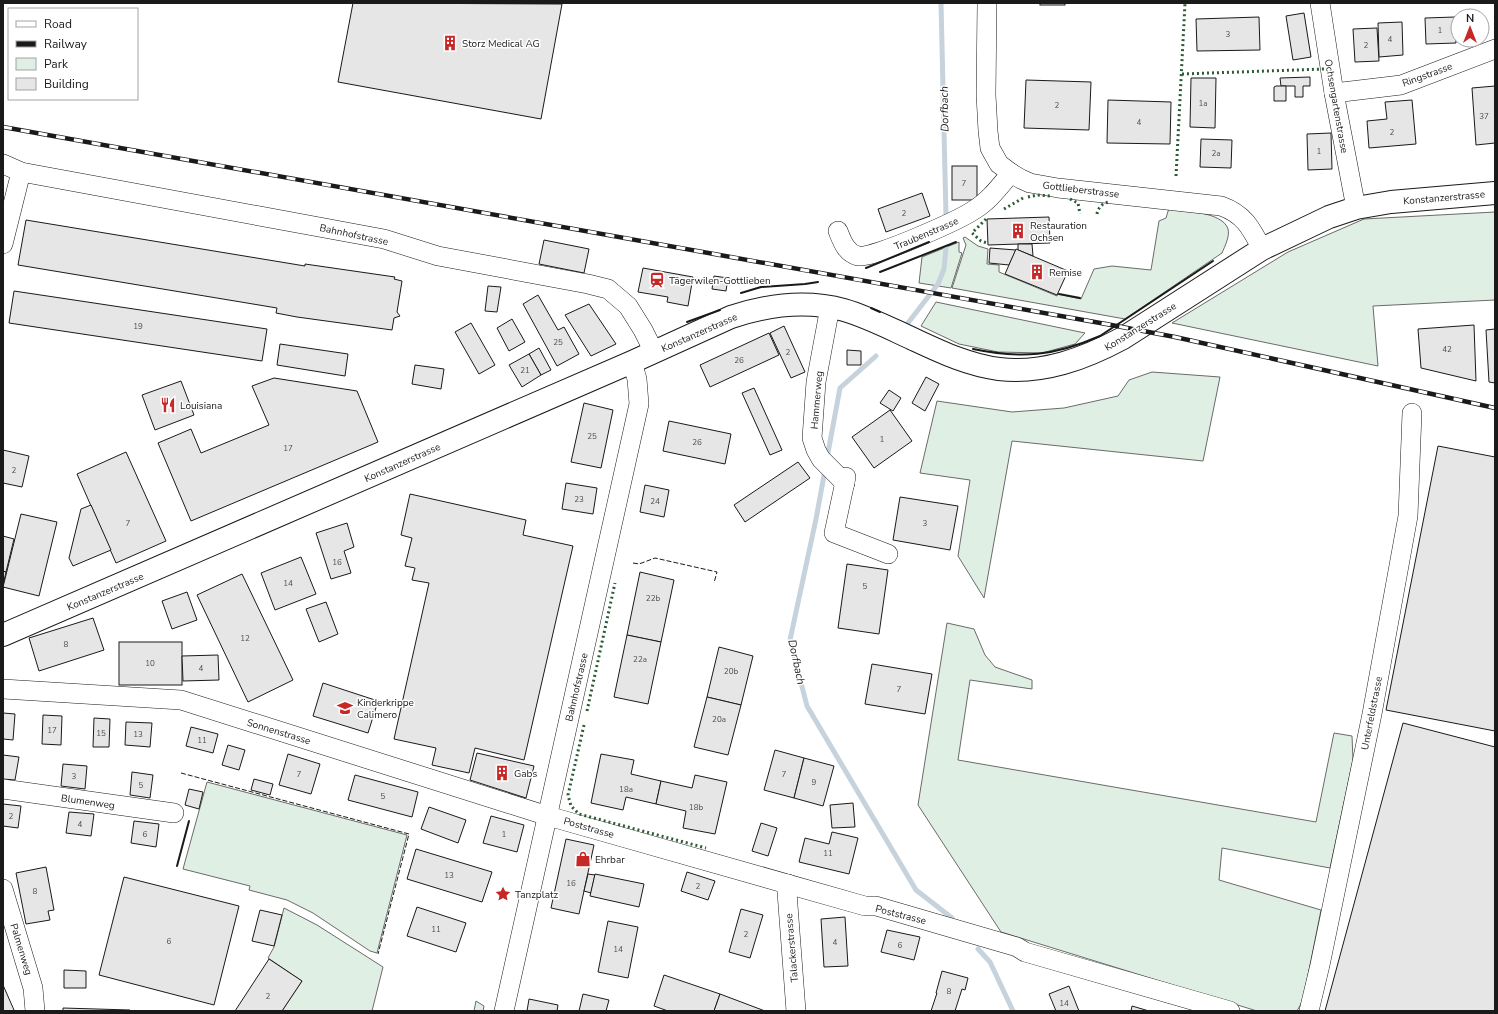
<svg xmlns="http://www.w3.org/2000/svg" width="1498" height="1014" viewBox="0 0 1498 1014" font-family="'Nunito Sans',sans-serif">
	<rect width="100%" height="100%" fill="#fff"/>
	<g fill="#e0efe3" stroke="#6a6a6a">
		<path d="M1169,208C1184,211 1223,212 1228,229C1230,236 1225,246 1222,253L1125,319L952,288L966,245L963,238L965,237L978,246L988,249L987,264L999,265V272L1057,296L1058,294L1081,299L1094,269L1112,266L1151,270L1159,221L1166,218Z"/>
		<path d="M1495,212V300L1373,306L1378,366L1172,323L1288,252L1364,219Z"/>
		<path d="M959,242V252L962,253L951,288L919,283L922,257Z"/>
		<path d="M936,302L1085,333L1075,344L1042,353L998,352L959,344L921,326Z"/>
		<path d="M1152,372L1220,377L1203,461L1012,441L984,598L958,556L970,480L920,473L937,401L1012,412L1064,408L1118,396L1129,380Z"/>
		<path d="M947,623L974,629L985,655L995,667L1032,680V689L970,680L958,760L1316,822L1334,733L1352,736L1353,760L1330,868L1222,848L1219,880L1321,910L1303,1000L1297,1011H1257L1001,932L918,805Z"/>
		<path d="M207,782L407,835L377,953L370,951L313,913L287,900L249,890L250,886L183,869Z"/>
		<path d="M284,908L317,925L383,967L372,1011H282L302,981L268,958L274,947Z"/>
		<path d="M476,1001L484,1006L483,1011H474Z"/>
	</g>
	<g fill="none" stroke-linecap="round" stroke-linejoin="round">
		<g stroke="#c6d2dc" stroke-width="5">
			<path d="M941,3L946,216"/>
			<path d="M908,323L938,284L944,269L946,248"/>
			<path d="M827,458L840,388L876,356"/>
			<path d="M825,470L816,519L790,640L807,706L916,890L952,918"/>
			<path d="M978,949L990,962L1013,1011"/>
		</g>
	</g>
	<g fill="#e6e6e6" stroke="#1a1a1a">
		<path d="M353,3L562,4L541,119L338,82Z"/>
		<rect x="1040" y="3" width="25" height="2"/>
		<path d="M1304,13L1311,57L1293,60L1286,16Z"/>
		<path d="M1259,17L1260,50L1197,51L1196,19Z"/>
		<path d="M1455,17L1456,43L1426,44L1425,18Z"/>
		<path d="M1402,22L1403,55L1379,57L1378,23Z"/>
		<path d="M1377,28L1379,61L1355,62L1353,29Z"/>
		<path d="M1310,77V86H1303V97H1295V86H1281L1280,78Z"/>
		<path d="M1191,78H1216L1215,128L1190,127Z"/>
		<path d="M1026,80L1091,82L1089,130L1024,128Z"/>
		<path d="M1276,86H1286V101H1274V87Z"/>
		<path d="M1495,86V143L1476,145L1472,88Z"/>
		<path d="M1108,100L1171,102L1170,144L1107,143Z"/>
		<path d="M1412,100L1416,144L1369,148L1367,121L1387,119L1385,102Z"/>
		<path d="M1331,133L1332,169L1308,170L1307,134Z"/>
		<path d="M1201,139L1232,140L1231,168L1200,167Z"/>
		<rect x="952" y="166" width="25" height="34"/>
		<path d="M922,193L930,216L886,232L878,209Z"/>
		<path d="M1049,217L1050,243L988,245L987,219Z"/>
		<path d="M26,220L305,266V264L395,277L394,279L402,281L397,312L400,316L394,318L392,330L297,317L276,313L277,308L18,265Z"/>
		<path d="M544,240L589,249L584,273L539,264Z"/>
		<path d="M1018,244H1032L1033,256L1018,250Z"/>
		<path d="M990,248L1016,250L1009,265L989,263Z"/>
		<path d="M1016,249L1068,271L1057,295L1005,274Z"/>
		<path d="M643,268L693,277L688,306L667,302L668,297L638,292Z"/>
		<path d="M714,276L728,278L726,291L712,289Z"/>
		<path d="M488,286L501,287L497,312L485,311Z"/>
		<path d="M14,291L267,329L262,361L9,323Z"/>
		<path d="M538,295L558,330L564,327L579,354L557,366L523,304Z"/>
		<path d="M589,304L616,344L591,356L565,315Z"/>
		<path d="M512,319L525,342L509,351L497,328Z"/>
		<path d="M471,323L495,365L479,374L455,332Z"/>
		<path d="M1474,325L1476,381L1421,368L1418,329Z"/>
		<path d="M784,326L805,372L791,378L770,333Z"/>
		<path d="M1495,329V383L1489,382L1486,330Z"/>
		<path d="M769,333L779,355L710,387L700,365Z"/>
		<path d="M280,344L348,354L345,376L277,365Z"/>
		<path d="M539,348L551,370L541,375L529,354Z"/>
		<path d="M847,350L861,351V365H847Z"/>
		<path d="M529,354L541,375L522,387L509,365Z"/>
		<path d="M415,365L444,369L441,389L412,384Z"/>
		<path d="M926,377L939,384L925,411L912,403Z"/>
		<path d="M274,378L357,391L378,442L191,521L158,443L191,429L201,453L269,425L252,386Z"/>
		<path d="M181,381L194,415L155,430L142,395Z"/>
		<path d="M754,388L782,450L770,455L742,393Z"/>
		<path d="M889,390L901,398L893,411L880,403Z"/>
		<path d="M584,403L613,410L601,468L571,462Z"/>
		<path d="M890,410L912,441L874,468L852,437Z"/>
		<path d="M669,421L731,434L725,464L663,451Z"/>
		<path d="M1438,446L1495,457V731L1386,710Z"/>
		<path d="M3,450L29,456L22,487L3,483Z"/>
		<path d="M126,452L166,541L116,563L77,474Z"/>
		<path d="M798,462L810,478L745,522L734,505Z"/>
		<path d="M566,483L597,488L593,514L562,509Z"/>
		<path d="M645,485L669,490L664,517L640,512Z"/>
		<path d="M410,494L526,520L523,535L573,546L524,760L475,748L469,773L432,765L436,748L394,739L429,583L412,580L415,568L405,566L412,538L401,535Z"/>
		<path d="M900,497L958,506L950,550L893,540Z"/>
		<path d="M91,505L111,550L73,566L69,558L81,509Z"/>
		<path d="M21,514L57,522L39,596L3,587Z"/>
		<path d="M347,523L354,547L344,551L351,573L331,579L316,533Z"/>
		<path d="M3,536L14,539L6,572L3,571Z"/>
		<path d="M301,557L316,594L275,610L261,573Z"/>
		<path d="M847,564L888,570L879,634L838,628Z"/>
		<path d="M3,571L6,572L3,585Z"/>
		<path d="M640,572L674,580L661,642L627,635Z"/>
		<path d="M242,574L293,680L248,702L197,595Z"/>
		<path d="M187,592L197,620L172,629L162,601Z"/>
		<path d="M326,602L338,634L319,642L306,609Z"/>
		<path d="M93,618L104,650L39,671L29,638Z"/>
		<path d="M627,635L661,642L648,704L614,697Z"/>
		<rect x="119" y="642" width="63" height="43"/>
		<path d="M719,647L753,656L741,705L707,697Z"/>
		<path d="M218,655L219,680L183,681L182,656Z"/>
		<path d="M872,664L932,674L925,714L865,704Z"/>
		<path d="M323,683L378,701L368,733L313,716Z"/>
		<path d="M707,697L741,705L728,755L694,747Z"/>
		<path d="M3,713L15,714L13,740L3,739Z"/>
		<path d="M43,715L62,716L61,745L42,744Z"/>
		<path d="M94,718L110,719L109,747H93Z"/>
		<path d="M126,722L152,723L150,747L125,745Z"/>
		<path d="M1403,723L1495,747V1011H1325Z"/>
		<path d="M191,727L218,734L213,753L186,746Z"/>
		<path d="M228,745L245,750L239,770L222,765Z"/>
		<path d="M775,750L804,758L794,798L764,790Z"/>
		<path d="M477,753L534,766L526,798L470,780Z"/>
		<path d="M288,754L320,764L311,794L279,785Z"/>
		<path d="M601,754L634,760L631,774L661,781L656,804L626,797L623,810L591,803Z"/>
		<path d="M3,755L19,757L15,780L3,779Z"/>
		<path d="M804,758L834,766L823,806L794,798Z"/>
		<path d="M63,764L87,766L85,789L61,786Z"/>
		<path d="M132,772L153,775L150,798L130,795Z"/>
		<path d="M355,775L418,792L412,817L348,800Z"/>
		<path d="M695,775L727,782L715,834L683,828L686,811L656,804L661,781L692,788Z"/>
		<path d="M254,779L273,784L270,795L251,790Z"/>
		<path d="M189,789L203,792L199,809L185,805Z"/>
		<path d="M853,803L855,827L832,828L830,805Z"/>
		<path d="M3,804L21,806L18,828L3,826Z"/>
		<path d="M429,807L466,820L458,843L421,829Z"/>
		<path d="M69,812L94,814L91,836L66,833Z"/>
		<path d="M491,816L524,825L517,852L483,843Z"/>
		<path d="M134,821L159,824L156,847L131,843Z"/>
		<path d="M761,823L777,828L768,856L752,851Z"/>
		<path d="M832,832L858,838L849,874L799,862L805,838L829,844Z"/>
		<path d="M566,839L594,845L579,914L551,908Z"/>
		<path d="M416,849L492,872L482,902L407,879Z"/>
		<path d="M46,867L54,910L48,911L50,920L26,924L16,873Z"/>
		<path d="M687,872L715,881L708,900L681,891Z"/>
		<path d="M588,874L595,875L591,893L584,891Z"/>
		<path d="M595,874L644,884L639,907L590,896Z"/>
		<path d="M124,877L239,906L214,1005L99,975Z"/>
		<path d="M417,907L466,923L456,952L407,936Z"/>
		<path d="M741,909L763,915L750,958L729,952Z"/>
		<path d="M260,910L282,915L274,946L252,941Z"/>
		<path d="M845,917L848,966L824,967L821,919Z"/>
		<path d="M608,921L638,927L628,978L598,972Z"/>
		<path d="M887,930L920,937L914,960L881,952Z"/>
		<path d="M269,959L302,981L282,1011H235Z"/>
		<path d="M64,970L86,971V988H64Z"/>
		<path d="M942,971L968,978L965,990L962,989L955,1011H931L937,993H936Z"/>
		<path d="M664,975L720,994L714,1011H668L654,1006Z"/>
		<path d="M3,985L14,1010L12,1011H3Z"/>
		<path d="M1069,986L1079,1011H1056L1049,994Z"/>
		<path d="M583,994L609,1000L606,1011H579Z"/>
		<path d="M720,994L765,1011H714Z"/>
		<path d="M529,999L558,1005L557,1011H527Z"/>
		<path d="M1132,1006L1149,1011H1131Z"/>
		<path d="M63,1008L130,1010V1011H63Z"/>
	</g>
	<g fill="none" stroke-linecap="round" stroke-linejoin="round">
		<defs>
			<g id="minor">
				<path d="M987,3L986,95L988,131L990,148L999,164L1011,173L1021,179L1030,183L1058,188L1221,206C1244,214 1251,228 1262,249"/>
				<path d="M1320,3L1334,93L1356,208"/>
				<path d="M1334,93L1401,85L1495,49"/>
				<path d="M3,164L21,172L384,239L438,256L588,284L608,289L628,306L643,330L654,352"/>
				<path d="M838,231C842,241 846,253 858,256C873,259 959,220 974,210C989,201 1000,186 1011,173"/>
				<path d="M3,244L21,172"/>
				<path d="M830,307L816,382L812,438L816,450L821,459L845,483"/>
				<path d="M846,477L834,533L888,554"/>
				<path d="M3,689L181,700L548,816L865,906H876L1017,947L1025,952L1230,1011"/>
				<path d="M3,789L174,813"/>
				<path d="M788,884L787,892L796,1011"/>
				<path d="M3,889L33,988L35,1011"/>
				<path d="M504,1011L639,404L637,379L632,362"/>
				<path d="M1309,1011L1320,965L1372,714L1408,516L1412,413"/>
			</g>
			<path id="major" d="M3,635L632,362L731,317C767,305 807,300 844,310C868,317 891,329 913,339C941,352 968,365 999,369C1043,374 1084,359 1123,338L1262,249L1329,217L1356,208L1391,202L1495,193"/>
		</defs>
		<use href="#minor" stroke="#1a1a1a" stroke-width="20"/>
		<use href="#major" stroke="#1a1a1a" stroke-width="24"/>
		<use href="#minor" stroke="#fff" stroke-width="19"/>
		<use href="#major" stroke="#fff" stroke-width="22"/>
		<defs>
			<path id="rail" d="M3,127L1106,324L1175,337L1495,408"/>
		</defs>
		<use href="#rail" stroke="#1a1a1a" stroke-width="4.5"/>
		<use href="#rail" stroke="#fff" stroke-width="3" stroke-dasharray="9" stroke-linecap="butt"/>
		<g stroke="#2b5a34" stroke-width="3" stroke-dasharray="2 3" stroke-linecap="butt">
			<path d="M1182,74L1324,69"/>
			<path d="M1176,176L1185,3"/>
			<path d="M1028,197L1037,195L1051,196"/>
			<path d="M1070,199L1078,203L1080,214"/>
			<path d="M1004,209L1023,198"/>
			<path d="M1097,214C1098,208 1102,203 1109,202"/>
			<path d="M986,219L972,233L981,241L987,243"/>
			<path d="M587,711L615,583"/>
			<path d="M584,725L568,795L571,806L579,814L706,848"/>
		</g>
		<g stroke="#1a1a1a" stroke-width="1" stroke-dasharray="5 2" stroke-linecap="butt">
			<path d="M633,563L639,564L655,558L717,572L714,583"/>
			<path d="M181,773L409,834L378,954"/>
		</g>
		<g stroke="#1a1a1a" stroke-width="2">
			<path d="M866,268L929,242"/>
			<path d="M880,272L956,242"/>
			<path d="M741,293L761,287L805,284L818,282"/>
			<path d="M1059,294L1080,298"/>
			<path d="M871,308L880,312"/>
			<path d="M687,322L720,310"/>
			<path d="M973,349C1022,359 1054,356 1100,336L1213,261"/>
			<path d="M177,866L189,821"/>
		</g>
	</g>
	<defs>
		<symbol id="building-bare" viewBox="-9 -9 18 18"><path d="M-4-6H4V6H1V3H-1V6H-4ZM-2.5-4.3h1.7v1.8h-1.7ZM.8-4.3h1.7v1.8H.8ZM-2.5-1h1.7V.8h-1.7ZM.8-1h1.7V.8H.8Z" fill="#c62828" stroke="#fff" stroke-width="2.5" paint-order="stroke"/></symbol>
		<symbol id="station-bare" viewBox="-9 -9 18 18"><path d="M-3-6H3Q5-6 5-4V2Q5 4 3 4L4.5 6H3L1.5 4h-3L-3 6H-4.5L-3 4Q-5 4-5 2V-4Q-5-6-3-6ZM-3.5-4v3h7v-3ZM-3.5 1v1.5H-2V1ZM2 1v1.5H3.5V1Z" fill="#c62828" stroke="#fff" stroke-width="2.5" paint-order="stroke"/></symbol>
		<symbol id="restaurant-bare" viewBox="-9 -9 18 18"><path d="M-5-6h1v4h1v-4h1v4h1v-4h1v5L-1.5 .5V6h-2V.5L-5-1ZM5-6V6H3V1.5H1.5Q1.5-4 5-6Z" fill="#c62828" stroke="#fff" stroke-width="2.5" paint-order="stroke"/></symbol>
		<symbol id="school-bare" viewBox="-9 -9 18 18"><path d="M0-5L7-2L0 1L-7-2ZM-4 1L0 2.5L4 1V4Q0 6-4 4Z" fill="#c62828" stroke="#fff" stroke-width="2.5" paint-order="stroke"/></symbol>
		<symbol id="shop-bare" viewBox="-9 -9 18 18"><path d="M-5-2.5h2.3a2.7 3.5 0 0 1 5.4 0H5L5.5 6h-11ZM-1.5-2.5h3a1.5 2.3 0 0 0-3 0Z" fill="#c62828" stroke="#fff" stroke-width="2.5" paint-order="stroke"/></symbol>
		<symbol id="sight-bare" viewBox="-9 -9 18 18"><path d="M0-6L1.8-2.2L6-1.7L2.9 1.2L3.7 5.4L0 3.3L-3.7 5.4L-2.9 1.2L-6-1.7L-1.8-2.2Z" fill="#c62828" stroke="#fff" stroke-width="2.5" paint-order="stroke"/></symbol>
	</defs>
	<g fill-rule="evenodd">
		<use href="#building-bare" x="439" y="32" width="22" height="22"/>
		<use href="#building-bare" x="1007" y="220" width="22" height="22"/>
		<use href="#building-bare" x="1026" y="261" width="22" height="22"/>
		<use href="#station-bare" x="646" y="269" width="22" height="22"/>
		<use href="#restaurant-bare" x="157" y="394" width="22" height="22"/>
		<use href="#school-bare" x="334" y="697" width="22" height="22"/>
		<use href="#building-bare" x="491" y="762" width="22" height="22"/>
		<use href="#shop-bare" x="572" y="848" width="22" height="22"/>
		<use href="#sight-bare" x="492" y="883" width="22" height="22"/>
	</g>
	<g text-anchor="middle" stroke-width="3" stroke-linejoin="round" paint-order="stroke">
		<g font-size="8" fill="#4d4d4d">
			<text x="1440" y="33">1</text>
			<text x="1228" y="37">3</text>
			<text x="1390" y="42">4</text>
			<text x="1366" y="48">2</text>
			<text x="1203" y="106">1a</text>
			<text x="1057" y="108">2</text>
			<text x="1484" y="119">37</text>
			<text x="1139" y="125">4</text>
			<text x="1392" y="135">2</text>
			<text x="1319" y="154">1</text>
			<text x="1216" y="156">2a</text>
			<text x="964" y="186">7</text>
			<text x="904" y="216">2</text>
			<text x="138" y="329">19</text>
			<text x="558" y="345">25</text>
			<text x="1447" y="352">42</text>
			<text x="788" y="355">2</text>
			<text x="739" y="363">26</text>
			<text x="525" y="373">21</text>
			<text x="592" y="439">25</text>
			<text x="882" y="442">1</text>
			<text x="697" y="445">26</text>
			<text x="288" y="451">17</text>
			<text x="14" y="473">2</text>
			<text x="579" y="502">23</text>
			<text x="655" y="504">24</text>
			<text x="128" y="526">7</text>
			<text x="925" y="526">3</text>
			<text x="337" y="565">16</text>
			<text x="288" y="586">14</text>
			<text x="865" y="589">5</text>
			<text x="653" y="601">22b</text>
			<text x="245" y="641">12</text>
			<text x="66" y="647">8</text>
			<text x="640" y="662">22a</text>
			<text x="150" y="666">10</text>
			<text x="201" y="671">4</text>
			<text x="731" y="674">20b</text>
			<text x="899" y="692">7</text>
			<text x="719" y="722">20a</text>
			<text x="52" y="733">17</text>
			<text x="101" y="736">15</text>
			<text x="138" y="737">13</text>
			<text x="202" y="743">11</text>
			<text x="299" y="777">7</text>
			<text x="784" y="777">7</text>
			<text x="74" y="779">3</text>
			<text x="814" y="785">9</text>
			<text x="141" y="788">5</text>
			<text x="626" y="792">18a</text>
			<text x="383" y="799">5</text>
			<text x="696" y="810">18b</text>
			<text x="11" y="819">2</text>
			<text x="80" y="827">4</text>
			<text x="145" y="837">6</text>
			<text x="504" y="837">1</text>
			<text x="828" y="856">11</text>
			<text x="449" y="878">13</text>
			<text x="571" y="886">16</text>
			<text x="698" y="889">2</text>
			<text x="35" y="894">8</text>
			<text x="436" y="932">11</text>
			<text x="746" y="937">2</text>
			<text x="169" y="944">6</text>
			<text x="835" y="945">4</text>
			<text x="900" y="948">6</text>
			<text x="618" y="952">14</text>
			<text x="949" y="994">8</text>
			<text x="268" y="999">2</text>
			<text x="1064" y="1006">14</text>
		</g>
		<g font-size="10" fill="#1a1a1a" stroke="#fff" text-anchor="start">
			<text x="462" y="47">Storz Medical AG</text>
			<text x="1030" y="229">Restauration<tspan x="1030" dy="12">Ochsen</tspan></text>
			<text x="1049" y="276">Remise</text>
			<text x="669" y="284">Tägerwilen-Gottlieben</text>
			<text x="180" y="409">Louisiana</text>
			<text x="357" y="706">Kinderkrippe<tspan x="357" dy="12">Calimero</tspan></text>
			<text x="514" y="777">Gabs</text>
			<text x="595" y="863">Ehrbar</text>
			<text x="515" y="898">Tanzplatz</text>
		</g>
		<g font-size="10" fill="#1a1a1a" stroke="#fff">
			<text transform="translate(1427 74) rotate(-20)" y="4">Ringstrasse</text>
			<text transform="translate(1337 106) rotate(80)" y="4">Ochsengartenstrasse</text>
			<text transform="translate(1081 189) rotate(7)" y="4">Gottlieberstrasse</text>
			<text transform="translate(1444 197) rotate(-5)" y="4">Konstanzerstrasse</text>
			<text transform="translate(926 233) rotate(-23)" y="4">Traubenstrasse</text>
			<text transform="translate(354 234) rotate(12)" y="4">Bahnhofstrasse</text>
			<text transform="translate(1140 326) rotate(-32)" y="4">Konstanzerstrasse</text>
			<text transform="translate(699 332) rotate(-24)" y="4">Konstanzerstrasse</text>
			<text transform="translate(816 400) rotate(-85)" y="4">Hammerweg</text>
			<text transform="translate(402 462) rotate(-24)" y="4">Konstanzerstrasse</text>
			<text transform="translate(105 591) rotate(-23)" y="4">Konstanzerstrasse</text>
			<text transform="translate(576 687) rotate(-77)" y="4">Bahnhofstrasse</text>
			<text transform="translate(1371 713) rotate(-79)" y="4">Unterfeldstrasse</text>
			<text transform="translate(279 731) rotate(17)" y="4">Sonnenstrasse</text>
			<text transform="translate(88 801) rotate(8)" y="4">Blumenweg</text>
			<text transform="translate(589 827) rotate(16)" y="4">Poststrasse</text>
			<text transform="translate(901 914) rotate(14)" y="4">Poststrasse</text>
			<text transform="translate(791 948) rotate(-95)" y="4">Talackerstrasse</text>
			<text transform="translate(22 949) rotate(73)" y="4">Palmenweg</text>
		</g>
		<g font-size="11" font-style="italic" fill="#1a1a1a" stroke="#fff">
			<text transform="translate(944 109) rotate(-91)" y="4">Dorfbach</text>
			<text transform="translate(797 662) rotate(78)" y="4">Dorfbach</text>
		</g>
	</g>
	<rect width="1498" height="1014" fill="none" stroke="#1a1a1a" stroke-width="8"/>
	<rect x="8" y="8" width="130" height="92" fill="#ffffff" stroke="#a3a3a3"/>
	<rect x="16" y="21" width="20" height="6" fill="#ffffff" stroke="#a3a3a3"/>
	<text x="44" y="28" font-size="12" fill="#1a1a1a">Road</text>
	<rect x="16" y="41" width="20" height="6" fill="#1a1a1a" stroke="#a3a3a3"/>
	<text x="44" y="48" font-size="12" fill="#1a1a1a">Railway</text>
	<rect x="16" y="58" width="20" height="12" fill="#e0efe3" stroke="#a3a3a3"/>
	<text x="44" y="68" font-size="12" fill="#1a1a1a">Park</text>
	<rect x="16" y="78" width="20" height="12" fill="#e6e6e6" stroke="#a3a3a3"/>
	<text x="44" y="88" font-size="12" fill="#1a1a1a">Building</text>
	<g transform="translate(1470 28)"><circle r="19" fill="#ffffff" stroke="#a3a3a3"/>
	<path d="M0-3L7 15L0 10L-7 15Z" fill="#c62828"/>
	<text y="-6" font-size="11" font-weight="bold" text-anchor="middle" fill="#1a1a1a">N</text>
	</g>
</svg>
